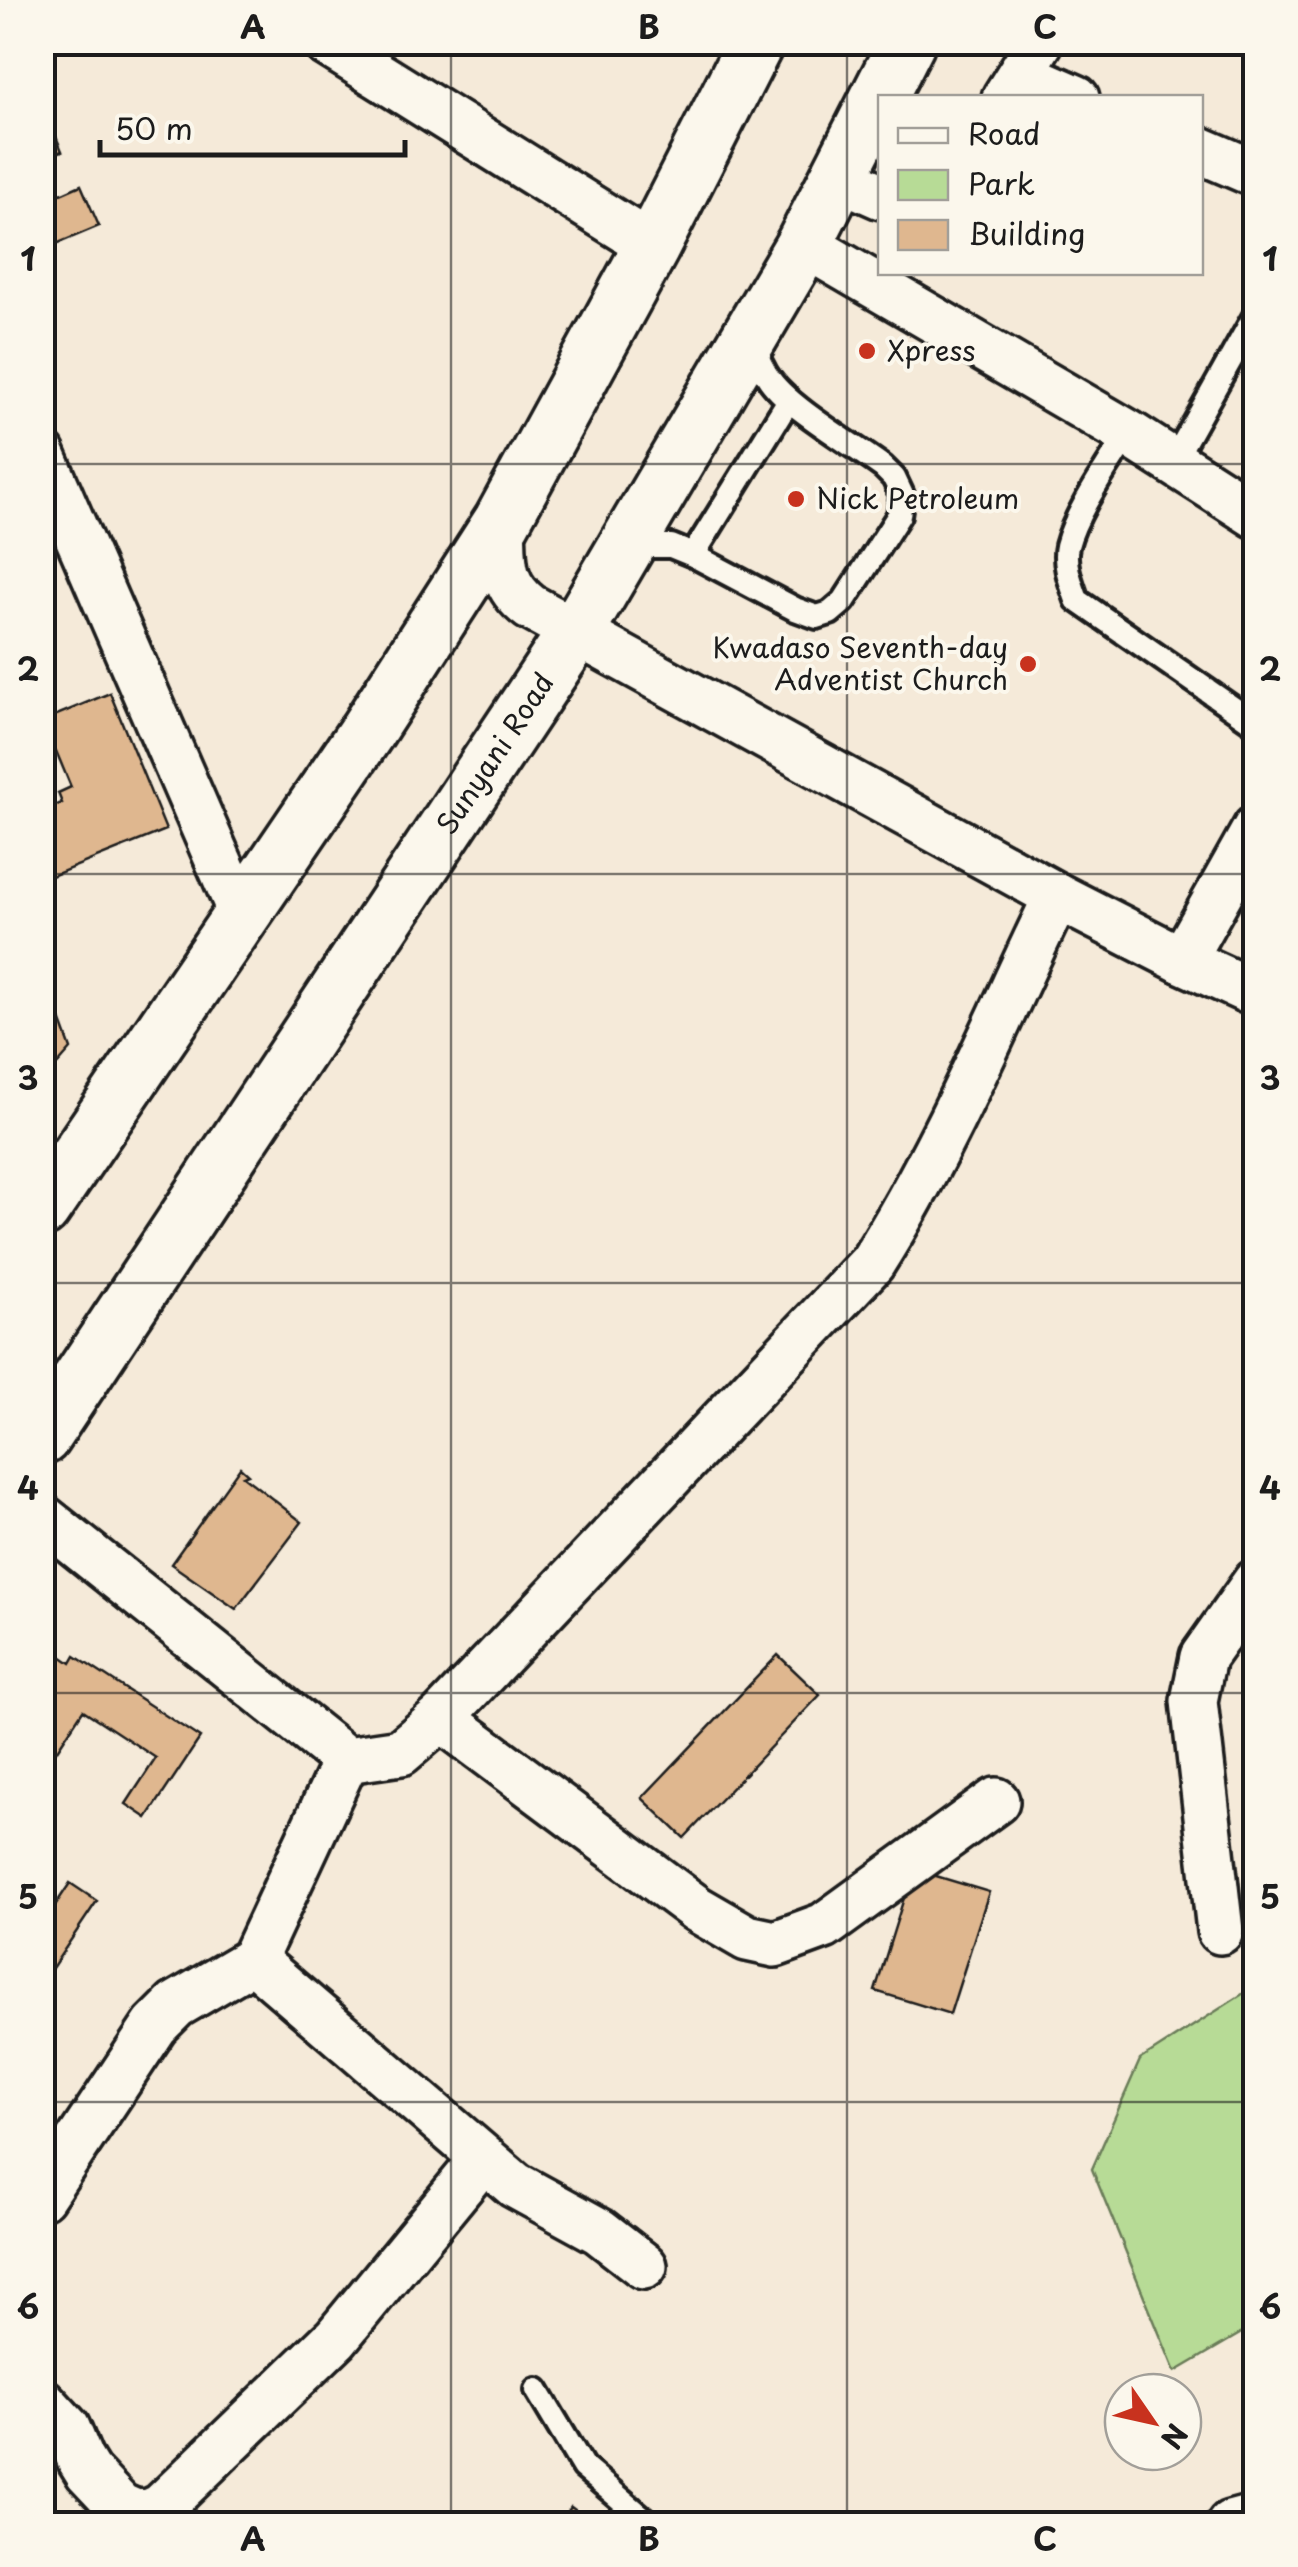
<svg xmlns="http://www.w3.org/2000/svg" width="1298" height="2567" viewBox="0 0 1298 2567" font-family="'Playpen Sans',sans-serif">
	<rect width="100%" height="100%" fill="#f5ead9"/>
	<filter id="ink" filterUnits="userSpaceOnUse"><feTurbulence type="fractalNoise" baseFrequency=".01" numOctaves="2"/><feDisplacementMap in="SourceGraphic" scale="20" xChannelSelector="R" yChannelSelector="G"/><feConvolveMatrix kernelMatrix="1 2 1 2 8 2 1 2 1" color-interpolation-filters="sRGB"/></filter>
	<g filter="url(#ink)">
		<path fill="#b7db96" stroke="#6a7c59" stroke-width="2.5" d="M1255,1986V2325L1175,2372L1092,2169L1140,2060Z"/>
		<g fill="#dfb78f" stroke="#1c1c1c" stroke-width="2.5">
			<path d="M45,110L62,151L42,159V111Z"/>
			<path d="M81,185L99,226L42,250V202Z"/>
			<path d="M110,693L166,830L42,880V802L48,800L50,808L62,803L58,793L71,787L56,751L42,757V721Z"/>
			<path d="M42,970L71,1049L42,1082Z"/>
			<path d="M240,1467L248,1474L243,1476L302,1522L236,1609L171,1564Z"/>
			<path d="M42,1643L71,1663L75,1656L200,1738L147,1818L126,1804L156,1758L83,1710L42,1773Z"/>
			<path d="M778,1655L820,1695L684,1838L642,1798Z"/>
			<path d="M913,1869L989,1892L950,2014L875,1991Z"/>
			<path d="M70,1883L97,1901L42,1983V1925Z"/>
			<path d="M571,2507L594,2524H559Z"/>
		</g>
		<g fill="none" stroke-linecap="round" stroke-linejoin="round">
			<defs>
				<g id="lane">
					<path d="M1128,433C1109,465 1076,511 1067,546C1063,563 1071,583 1077,600L1253,722"/>
					<path d="M1173,462L1256,314"/>
					<path d="M628,553L648,546H671L693,555L795,609L817,617L830,613L844,601L899,515L902,495L894,478L883,467C852,444 791,409 770,380C762,369 757,357 753,344"/>
					<path d="M693,555L789,400"/>
					<path d="M537,2390L583,2467L650,2524"/>
				</g>
				<g id="street">
					<path d="M325,42L652,246"/>
					<path d="M1021,74L1076,98"/>
					<path d="M1005,98L1040,42"/>
					<path d="M1200,150L1256,174"/>
					<path d="M838,177L881,196"/>
					<path d="M804,244L1128,433L1256,515"/>
					<path d="M42,454L242,915"/>
					<path d="M502,521C504,557 498,583 530,607L1057,896L1182,960L1256,994"/>
					<path d="M1182,960L1256,828"/>
					<path d="M42,1517L346,1760L401,1752L441,1718L872,1263C945,1148 998,1018 1057,896"/>
					<path d="M441,1718L697,1909L747,1938L775,1944L824,1926L996,1801"/>
					<path d="M346,1760L253,1960L515,2185L599,2231L644,2266"/>
					<path d="M1220,1931L1194,1701L1203,1657L1256,1582"/>
					<path d="M42,2196L155,2026L176,2005L253,1960"/>
					<path d="M42,2401L67,2428L80,2459L88,2472L120,2506L136,2513L150,2512L161,2507L336,2338L483,2159"/>
					<path d="M1230,2524L1256,2517"/>
				</g>
				<g id="primary">
					<path d="M42,1209L367,731L502,521L652,246L756,42"/>
					<path id="s1" d="M42,1437L576,632L804,244L907,42"/>
				</g>
			</defs>
			<use href="#lane" stroke="#1c1c1c" stroke-width="30"/>
			<use href="#street" stroke="#1c1c1c" stroke-width="52"/>
			<use href="#primary" stroke="#1c1c1c" stroke-width="62"/>
			<use href="#lane" stroke="#fbf7ec" stroke-width="22"/>
			<use href="#street" stroke="#fbf7ec" stroke-width="45"/>
			<use href="#primary" stroke="#fbf7ec" stroke-width="55"/>
		</g>
	</g>
	<path fill="none" stroke="#1c1c1c" stroke-width="2.5" stroke-opacity="0.55" d="M451,42V2524M847,42V2524M42,464H1256M42,874H1256M42,1283H1256M42,1693H1256M42,2102H1256"/>
	<g fill="#c8321e" stroke="#fbf7ec" stroke-width="4">
		<circle cx="867" cy="351" r="10"/>
		<circle cx="796" cy="499" r="10"/>
		<circle cx="1028" cy="664" r="10"/>
	</g>
	<g text-anchor="middle" stroke-width="8" stroke-linejoin="round" paint-order="stroke">
		<g font-size="28" fill="#1c1c1c" stroke="#fbf7ec" text-anchor="start">
			<text x="887" y="361">Xpress</text>
			<text x="816" y="509">Nick Petroleum</text>
			<text x="1008" y="658" text-anchor="end">Kwadaso Seventh-day<tspan x="1008" dy="32">Adventist Church</tspan></text>
		</g>
		<g font-size="28" fill="#1c1c1c" stroke="#fbf7ec">
			<text dy="10" stroke="none"><textPath href="#s1" startOffset="820">Sunyani Road</textPath></text>
		</g>
	</g>
	<rect width="1298" height="2567" fill="none" stroke="#fbf7ec" stroke-width="110"/>
	<rect x="878" y="95" width="325" height="180" fill="#fbf7ec" stroke="#a29f99" stroke-width="2.5"/>
	<rect x="898" y="128" width="50" height="15" fill="#fbf7ec" stroke="#a29f99" stroke-width="2.5"/>
	<text x="968" y="145" font-size="30" fill="#1c1c1c">Road</text>
	<rect x="898" y="170" width="50" height="30" fill="#b7db96" stroke="#a29f99" stroke-width="2.5"/>
	<text x="968" y="195" font-size="30" fill="#1c1c1c">Park</text>
	<rect x="898" y="220" width="50" height="30" fill="#dfb78f" stroke="#a29f99" stroke-width="2.5"/>
	<text x="968" y="245" font-size="30" fill="#1c1c1c">Building</text>
	<g transform="translate(1153 2422) rotate(124)"><circle r="48" fill="#fbf7ec" stroke="#a29f99" stroke-width="2.5"/>
	<path d="M0-8L18 38L0 25L-18 38Z" fill="#c8321e"/>
	<text y="-15" font-size="28" font-weight="bold" text-anchor="middle" fill="#1c1c1c">N</text>
	</g>
	<path d="M100 140v15h305v-15" fill="none" stroke="#1c1c1c" stroke-width="5"/>
	<text x="115" y="140" font-size="30" fill="#1c1c1c" stroke="#fbf7ec" stroke-width="8" paint-order="stroke">50 m</text>
	<rect x="55" y="55" width="1188" height="2457" fill="none" stroke="#1c1c1c" stroke-width="4"/>
	<g font-size="32" text-anchor="middle" font-weight="bold" fill="#1c1c1c">
		<text x="253" y="39">A</text>
		<text x="649" y="39">B</text>
		<text x="1045" y="39">C</text>
		<text x="28" y="271">1</text>
		<text x="1270" y="271">1</text>
		<text x="28" y="681">2</text>
		<text x="1270" y="681">2</text>
		<text x="28" y="1090">3</text>
		<text x="1270" y="1090">3</text>
		<text x="28" y="1500">4</text>
		<text x="1270" y="1500">4</text>
		<text x="28" y="1909">5</text>
		<text x="1270" y="1909">5</text>
		<text x="28" y="2319">6</text>
		<text x="1270" y="2319">6</text>
		<text x="253" y="2551">A</text>
		<text x="649" y="2551">B</text>
		<text x="1045" y="2551">C</text>
	</g>
</svg>
